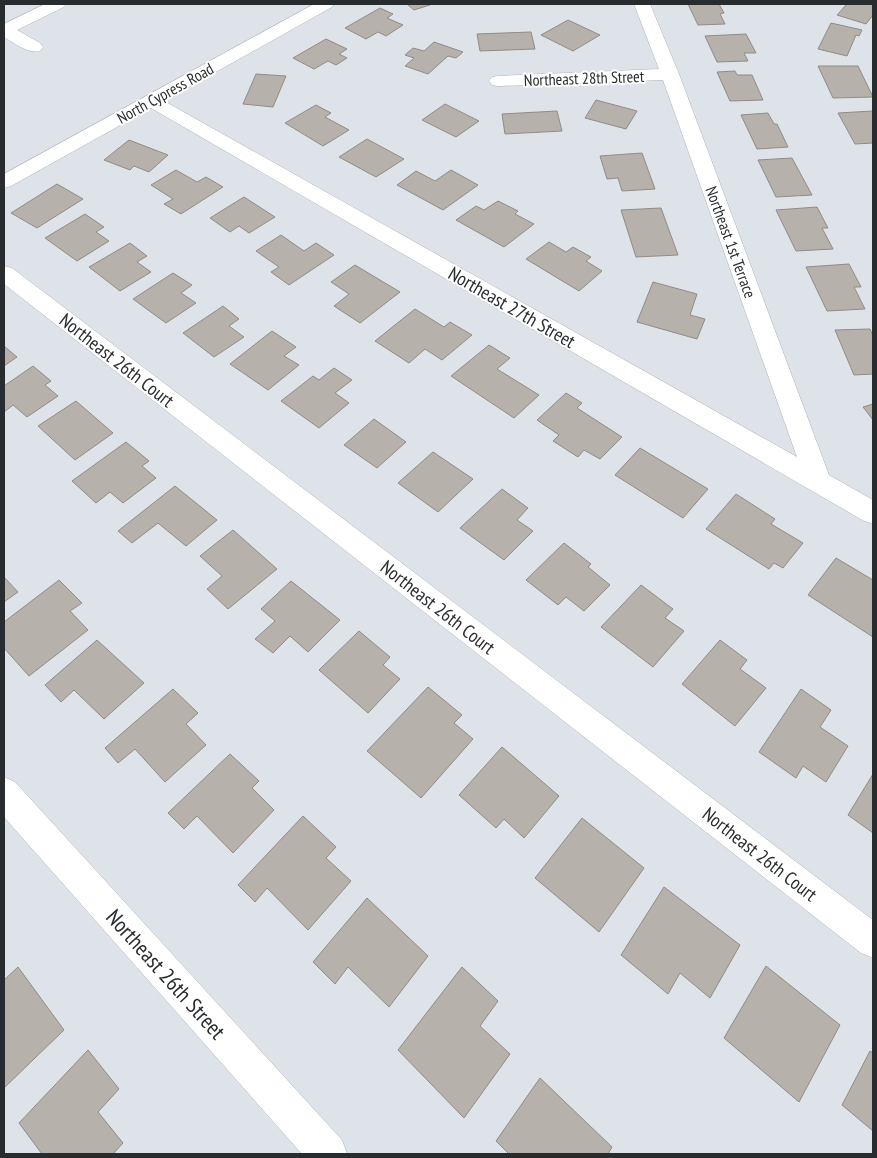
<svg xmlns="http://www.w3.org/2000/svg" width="877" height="1158" viewBox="0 0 877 1158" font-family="'PT Sans Narrow',sans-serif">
	<rect width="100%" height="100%" fill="#dde3e8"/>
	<g fill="#b6b1ab" stroke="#918b86">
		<path d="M407,4H433L414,10Z"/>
		<path d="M688,4H719L724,13L720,14L725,24L698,25Z"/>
		<path d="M847,4H873V15L866,24L837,15Z"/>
		<path d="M380,8L393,14L387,18L403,25L386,36L378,32L366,39L345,28Z"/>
		<path d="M568,20L600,35L573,51L541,35Z"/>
		<path d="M831,23L862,30L859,36L856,35L847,56L818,49Z"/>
		<path d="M531,32L535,49L480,51L477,34Z"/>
		<path d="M746,34L756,53H744L748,61L717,62L705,36Z"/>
		<path d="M326,39L347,49L339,54L347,58L336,65L328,61L314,69L293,58Z"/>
		<path d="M434,42L463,52L456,58L448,56L428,74L405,66L414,58L405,55L413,48L424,51Z"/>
		<path d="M818,66H858L873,97L833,98Z"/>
		<path d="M735,71L737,75H752L763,100L730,101L717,72Z"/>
		<path d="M256,74L286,76L273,107L243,104Z"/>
		<path d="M596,100L637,111L626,129L585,118Z"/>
		<path d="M445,104L479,121L456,137L422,120Z"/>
		<path d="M316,105L331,113L325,117L349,130L323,146L285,123Z"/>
		<path d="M557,111L562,131L505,134L502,114Z"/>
		<path d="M873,111V143L855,144L838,113Z"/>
		<path d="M768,113L774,124H777L788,147L757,149L741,115Z"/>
		<path d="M367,139L404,159L376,177L339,157Z"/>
		<path d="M129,140L168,155L149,172L134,166L130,170L104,160Z"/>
		<path d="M642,153L655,189L622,191L618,178L607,179L600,156Z"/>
		<path d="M792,158L812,195L776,197L758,160Z"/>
		<path d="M176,170L197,182L206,177L223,187L181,214L164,204L173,199L151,185Z"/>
		<path d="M451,170L478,185L443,210L397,185L416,171L435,181Z"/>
		<path d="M57,184L83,199L37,228L11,213Z"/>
		<path d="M244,197L275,217L249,233L239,226L230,232L210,218Z"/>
		<path d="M498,201L518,211L515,214L534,224L504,247L456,220L476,206L484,210Z"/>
		<path d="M817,207L828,228H822L833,249L796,251L776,210Z"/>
		<path d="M661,208L678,255L636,257L621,210Z"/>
		<path d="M85,214L104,227L96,232L109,241L77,261L45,238Z"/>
		<path d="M281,235L304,251L316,243L334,255L289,285L271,272L279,267L256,251Z"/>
		<path d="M549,242L566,252L573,247L591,257L586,261L602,271L579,291L526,259Z"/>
		<path d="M130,243L147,256L137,262L151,272L120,291L89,267Z"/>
		<path d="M849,264L861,287H854L865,309L827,311L806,267Z"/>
		<path d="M355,265L400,292L360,323L334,306L349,294L331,282Z"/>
		<path d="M173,273L192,285L181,293L196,303L166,323L133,299Z"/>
		<path d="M653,282L697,294L690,315L705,319L697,339L637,322Z"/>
		<path d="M223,306L239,319L229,326L244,337L214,357L183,333Z"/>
		<path d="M415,309L444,327L450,322L472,335L442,360L425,349L409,363L375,341Z"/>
		<path d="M870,329L873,336V374L854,375L835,330Z"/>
		<path d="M272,331L296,347L284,356L299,365L268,390L230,364Z"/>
		<path d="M489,345L510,358L497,369L539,395L514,418L451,376Z"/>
		<path d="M4,346L17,357L4,366Z"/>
		<path d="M33,366L51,381L45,385L58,396L27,417L13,405L4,412V386Z"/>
		<path d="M334,368L352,380L335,393L349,403L319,428L281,401L313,376L319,380Z"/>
		<path d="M566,393L582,403L577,408L622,437L600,459L584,450L578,457L553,441L559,435L537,420Z"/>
		<path d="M76,401L113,433L75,460L38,426Z"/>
		<path d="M873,404V420L863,407Z"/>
		<path d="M374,419L406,442L377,468L344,445Z"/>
		<path d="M126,442L149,461L142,466L156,478L123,503L110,492L96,503L72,481Z"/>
		<path d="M640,448L708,489L683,518L615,475Z"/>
		<path d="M433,452L473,479L438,512L398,483Z"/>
		<path d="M175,486L217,520L186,546L158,523L132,543L118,531Z"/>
		<path d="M502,489L528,508L517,520L533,531L504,560L460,528Z"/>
		<path d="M736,494L775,519L771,524L803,543L783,568L774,563L769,569L706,529Z"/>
		<path d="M233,530L277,569L228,609L207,589L222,576L200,556Z"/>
		<path d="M564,543L591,564L588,567L610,585L584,611L566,597L558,605L526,580Z"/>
		<path d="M836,558L873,580V637L808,595Z"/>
		<path d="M4,577L18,592L4,602Z"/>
		<path d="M59,580L82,603L70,611L88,630L29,676L4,648V622Z"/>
		<path d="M291,581L340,620L308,652L290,636L273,653L255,639L275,621L261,609Z"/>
		<path d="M641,585L673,609L665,618L684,631L653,667L601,627Z"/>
		<path d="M359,631L390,657L383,665L400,679L368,713L319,670Z"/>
		<path d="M97,640L144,683L104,719L74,690L61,702L45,685Z"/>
		<path d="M720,640L747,660L740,669L766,688L735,726L682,684Z"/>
		<path d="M428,687L462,715L454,723L473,739L421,798L367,751Z"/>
		<path d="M173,689L198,713L186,724L206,745L165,782L135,749L118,763L105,748Z"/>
		<path d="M801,689L831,710L820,727L848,746L826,782L803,766L796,778L759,752Z"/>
		<path d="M502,747L559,796L524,838L504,819L496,828L459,795Z"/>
		<path d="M230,754L259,781L252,788L274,810L233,853L197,816L184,829L168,813Z"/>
		<path d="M873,774V833L848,815Z"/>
		<path d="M303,816L336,847L326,858L351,881L308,930L267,888L255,902L238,885Z"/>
		<path d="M582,818L644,868L599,932L535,878Z"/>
		<path d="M664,887L740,945L710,998L680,973L668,994L621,955Z"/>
		<path d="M367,898L428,956L389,1007L348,967L335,984L313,962Z"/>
		<path d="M766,966L840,1025L799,1102L724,1038Z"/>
		<path d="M18,967L64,1030L4,1088V980Z"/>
		<path d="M462,967L498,1001L480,1026L510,1054L464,1118L398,1050Z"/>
		<path d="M88,1050L119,1089L98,1112L123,1143L113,1154H42L19,1123Z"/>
		<path d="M870,1051L873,1053V1131L842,1105Z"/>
		<path d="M540,1078L612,1147L608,1154H509L496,1141Z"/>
	</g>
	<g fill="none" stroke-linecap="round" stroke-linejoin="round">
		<defs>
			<g id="minor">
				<path d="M45,4H66L64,7L17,30L40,43L43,47L40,51C27,54 15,43 4,37V24Z"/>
				<path d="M314,4H334L332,7L164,101L797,457L663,80L498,86L492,85L489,81L492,77L498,76L659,69L634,4H650L679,74L829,475L873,500V524L864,521L151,108L11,186L4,188V174Z"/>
				<path d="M4,266L12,268L873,920V958L861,953L4,284Z"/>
				<path d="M4,777L15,782L342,1140L347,1154H302L4,817Z"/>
			</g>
		</defs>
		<use href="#minor" stroke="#adb3b9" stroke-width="1"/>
		<use href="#minor" fill="#fff" fill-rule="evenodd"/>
	</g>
	<g text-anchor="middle" stroke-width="4" stroke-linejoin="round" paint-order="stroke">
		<g font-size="16" fill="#292c2e" stroke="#fff">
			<text transform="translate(584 78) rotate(-2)" y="6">Northeast 28th Street</text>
			<text transform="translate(165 93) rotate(-29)" y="6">North Cypress Road</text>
			<text transform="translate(731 242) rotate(70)" y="6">Northeast 1st Terrace</text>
		</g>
		<g font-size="19" fill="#292c2e" stroke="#fff">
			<text transform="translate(512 307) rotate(30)" y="7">Northeast 27th Street</text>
			<text transform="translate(117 360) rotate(38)" y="7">Northeast 26th Court</text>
			<text transform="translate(438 607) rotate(38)" y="7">Northeast 26th Court</text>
			<text transform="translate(760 854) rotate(38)" y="7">Northeast 26th Court</text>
		</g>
		<g font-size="22" fill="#292c2e" stroke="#fff">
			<text transform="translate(166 974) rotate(48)" y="8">Northeast 26th Street</text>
		</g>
	</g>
	<rect width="877" height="1158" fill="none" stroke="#292c2e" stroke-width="10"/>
</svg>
